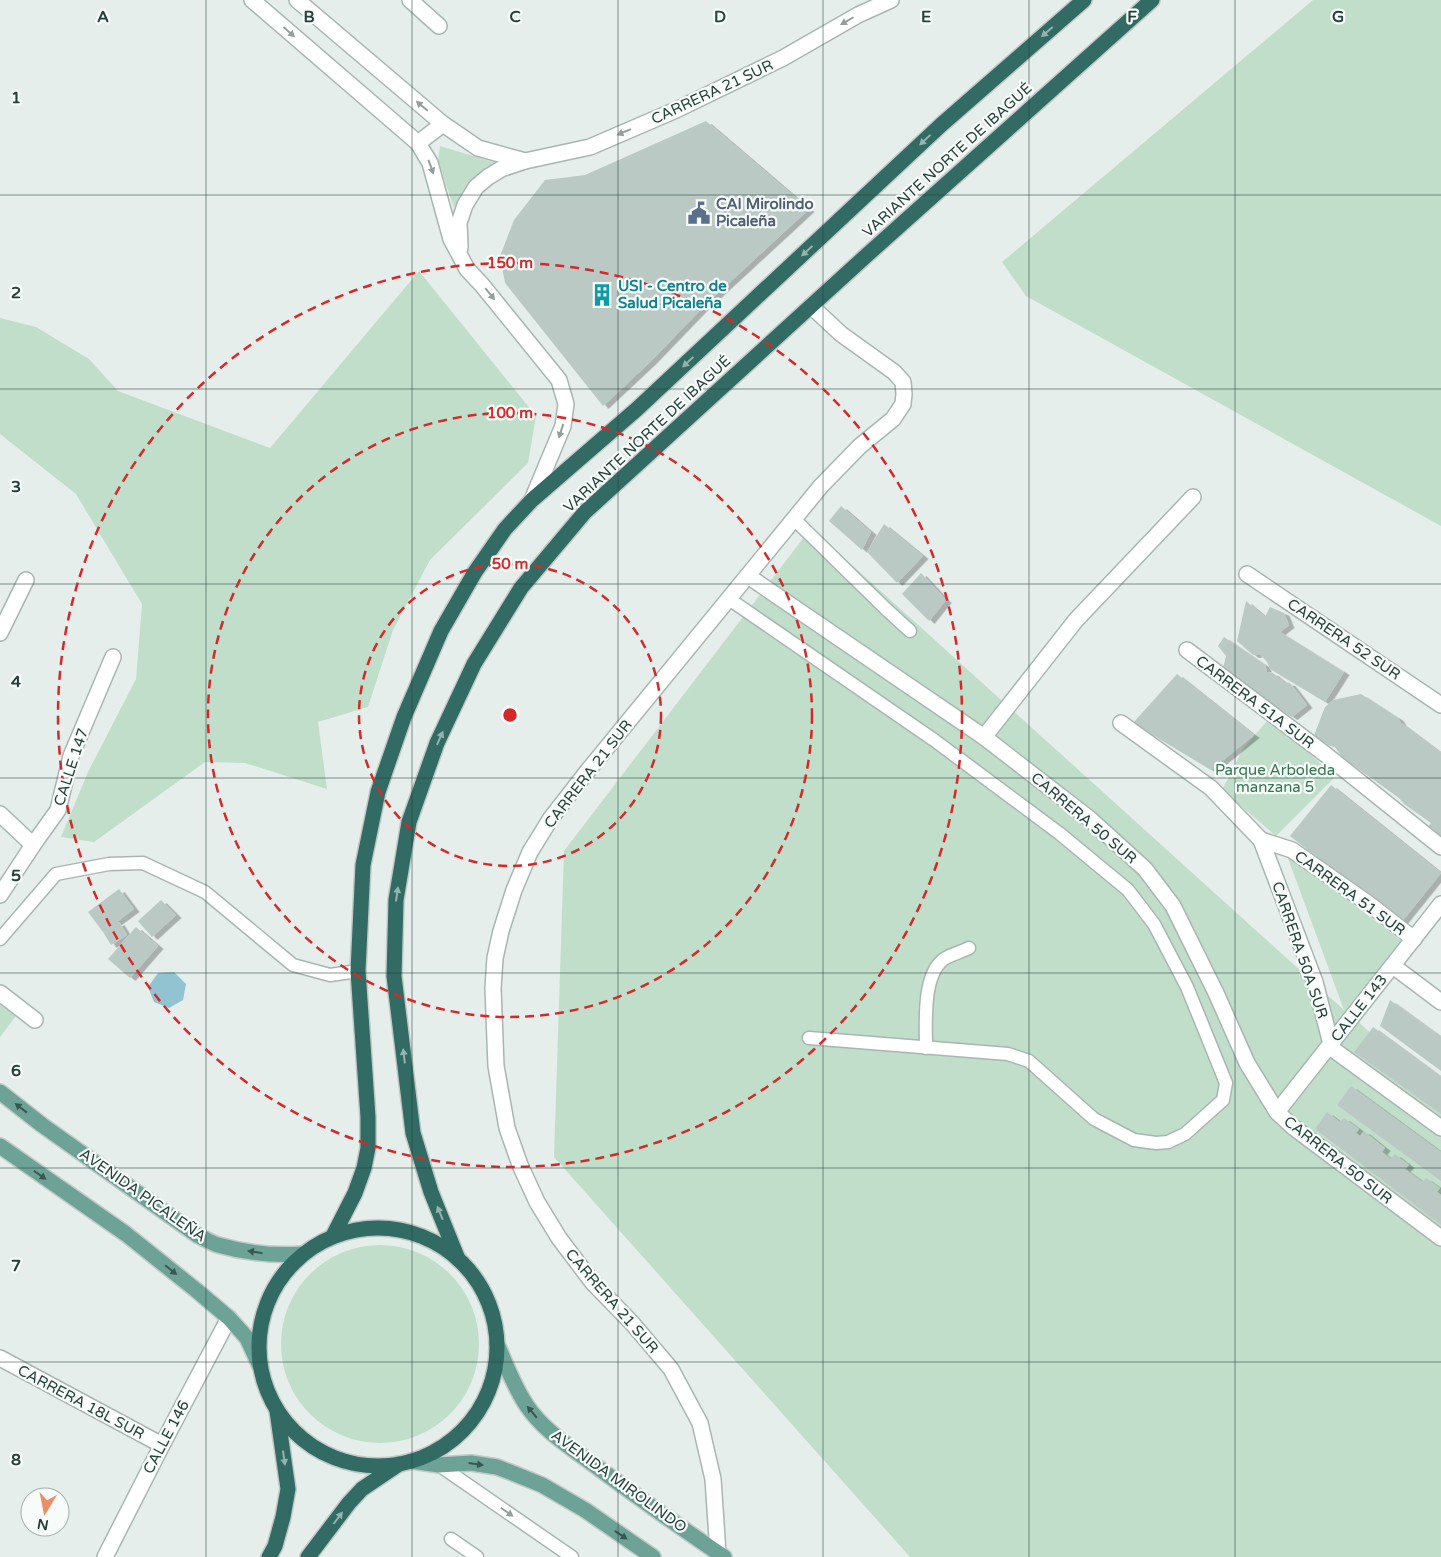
<svg xmlns="http://www.w3.org/2000/svg" width="1441" height="1557" viewBox="0 0 1441 1557" font-family="'Varela Round',sans-serif">
	<defs>
		<filter id="shadow"><feDropShadow dx="5.5" dy="3" stdDeviation="0" flood-color="#0004"/></filter>
	</defs>
	<rect width="100%" height="100%" fill="#e6eeeb"/>
	<g fill="#c0deca">
		<path d="M1313,0H1441V526L1026,296L1002,262Z"/>
		<path d="M440,146L496,163C474,178 468,186 454,208L438,161Z"/>
		<path d="M419,271L536,416L528,463L430,560L393,630L368,707L318,722L327,789L245,763L205,762L94,842L61,837L88,772L136,679L142,604L76,494L0,434V318L36,327L89,359L118,391L270,448Z"/>
		<path d="M811,528L1344,1010L1286,853L1408,946L1354,1018L1441,1097V1557H910L554,1157L564,851Z"/>
		<path d="M1267,721L1299,744L1335,777L1276,836L1222,790L1243,749Z"/>
		<path d="M0,1004L16,1016L0,1037Z"/>
		<circle cx="380" cy="1344" r="99"/>
	</g>
	<path fill="#91c3d0" d="M174,972L186,984L183,1000L169,1008L154,1002L148,987L158,973Z"/>
	<g fill="#bbc9c4" filter="url(#shadow)">
		<path d="M706,121L809,209L703,307L651,361L603,406L505,283L500,256L514,220L545,180L585,175Z"/>
		<path d="M841,506L871,532L862,550L829,521Z"/>
		<path d="M884,524L923,556L897,583L867,552Z"/>
		<path d="M921,573L946,600L929,621L902,594Z"/>
		<path d="M1246,601L1265,617L1270,607L1284,613L1289,625L1280,632L1344,672L1325,702L1270,669L1267,662L1260,654L1253,655L1237,641Z"/>
		<path d="M1224,637L1265,665L1267,672L1273,673L1284,682L1290,683L1307,705L1292,717L1222,672L1226,656L1218,646Z"/>
		<path d="M1177,674L1254,735L1211,770L1133,723Z"/>
		<path d="M1361,694L1398,718L1401,723L1441,753V838L1427,828L1431,823L1404,804L1399,798L1343,758L1334,746L1313,738L1325,707L1333,700Z"/>
		<path d="M1331,785L1441,873L1400,924L1290,836Z"/>
		<path d="M119,889L134,909L103,932L88,912Z"/>
		<path d="M161,900L176,915L152,937L138,921Z"/>
		<path d="M119,922L127,935L111,945L103,932Z"/>
		<path d="M136,927L158,946L130,978L108,959Z"/>
		<path d="M1390,1000L1441,1037V1071L1380,1026Z"/>
		<path d="M1373,1027L1441,1077V1114L1354,1052Z"/>
		<path d="M1351,1086L1441,1152V1181L1337,1105Z"/>
		<path d="M1327,1112L1340,1122L1344,1118L1359,1129L1356,1133L1360,1136L1364,1131L1385,1148L1382,1152L1391,1159L1395,1154L1409,1165L1405,1169L1416,1177L1423,1182L1426,1178L1440,1188L1437,1192L1441,1195V1225L1315,1129Z"/>
	</g>
	<g fill="none" stroke-linecap="round" stroke-linejoin="round">
		<defs>
			<g id="lane">
				<path d="M794,519L886,609L910,631"/>
				<path d="M729,599L934,740L1059,833L1128,890L1154,924L1187,987L1226,1083L1223,1100L1185,1134L1168,1142L1156,1143L1134,1140L1094,1119L1029,1061L1008,1054L809,1038"/>
				<path d="M0,939L56,874L109,864L143,863L205,892L293,965L330,975L358,971"/>
				<path d="M926,1048C926,1024 922,975 944,959C952,954 961,952 969,948"/>
				<path d="M439,1465L572,1557"/>
				<path d="M451,1539L477,1557"/>
			</g>
			<g id="street">
				<path d="M252,0L418,143L430,163L451,239L467,269L482,285L559,380L566,404L563,426L532,500"/>
				<path d="M297,0L443,124L478,148L525,161"/>
				<path d="M410,0L439,26"/>
				<path d="M418,143L443,124"/>
				<path d="M460,248L459,223L465,205L476,187L488,177L501,169L525,161L590,147L676,110L783,58L858,15L891,0"/>
				<path d="M1247,574L1441,705"/>
				<path d="M748,576L984,737L1090,819L1145,869L1173,906L1216,993L1247,1063L1277,1112L1293,1127L1441,1238"/>
				<path d="M0,633L26,580"/>
				<path d="M1187,650L1325,754L1441,847"/>
				<path d="M1121,723L1211,788L1261,840L1292,850L1369,904L1414,939"/>
				<path d="M984,737L1076,620L1193,497"/>
				<path d="M0,814L33,845"/>
				<path d="M1261,840L1315,982L1331,1044L1334,1050L1441,1128"/>
				<path d="M0,895L33,845L58,810L71,756L113,657"/>
				<path d="M1393,966L1441,1002"/>
				<path d="M0,993L35,1020"/>
				<path d="M1277,1112L1441,904"/>
				<path d="M0,1358L162,1445"/>
				<path d="M718,1553L713,1479L700,1423L671,1369L632,1323L593,1283L559,1238L537,1202L520,1165L507,1128L496,1066L493,988L495,958L501,931L514,890L530,852L551,818L586,773L821,486L860,446L893,419L903,404L904,394L903,382L894,372L841,334L811,306"/>
				<path d="M105,1557L162,1445L229,1318"/>
			</g>
			<g id="primary">
				<path d="M0,1092L42,1125L197,1235C204,1238 211,1243 218,1245C246,1253 275,1256 303,1254"/>
				<path d="M0,1146L126,1234L196,1290L229,1318L247,1338L260,1366"/>
				<path d="M497,1344C506,1365 514,1387 527,1406C543,1430 570,1447 593,1464C636,1496 680,1527 724,1557"/>
				<path d="M411,1461L439,1465L471,1463L497,1467L515,1474L542,1485L585,1510L653,1557"/>
			</g>
			<g id="highway">
				<circle cx="378" cy="1347" r="119"/>
				<path d="M333,1236L355,1193L364,1168L368,1148V1117L358,971L363,865L378,792L404,717L441,631L475,572L505,529L532,500L637,409L941,125L1084,0"/>
				<path d="M458,1259L431,1192L413,1133L394,976L396,900L409,822L437,743L474,664L521,588L585,512L867,255L1152,0"/>
				<path d="M269,1557L275,1546L283,1517L288,1489L277,1411"/>
				<path d="M308,1557L349,1503L362,1489L399,1464"/>
			</g>
		</defs>
		<use href="#lane" stroke="#a8b6b2" stroke-width="15"/>
		<use href="#street" stroke="#a8b6b2" stroke-width="18"/>
		<use href="#primary" stroke="#c2cac8" stroke-width="18"/>
		<use href="#highway" stroke="#c2cac8" stroke-width="18"/>
		<use href="#lane" stroke="#fff" stroke-width="12"/>
		<use href="#street" stroke="#fff" stroke-width="15"/>
		<use href="#primary" stroke="#6da297" stroke-width="15"/>
		<use href="#highway" stroke="#326b63" stroke-width="15"/>
	</g>
	<defs><path id="oneway-solid" d="M-6-.8H1V-3.2L6.5 0L1 3.2V.8H-6Z" transform="scale(1.25)"/></defs>
	<g fill="#92a09c">
		<use href="#oneway-solid" transform="translate(847 21) rotate(150)"/>
		<use href="#oneway-solid" transform="translate(289 32) rotate(41)"/>
		<use href="#oneway-solid" transform="translate(422 106) rotate(-140)"/>
		<use href="#oneway-solid" transform="translate(624 132) rotate(157)"/>
		<use href="#oneway-solid" transform="translate(431 167) rotate(70)"/>
		<use href="#oneway-solid" transform="translate(490 294) rotate(51)"/>
		<use href="#oneway-solid" transform="translate(561 431) rotate(108)"/>
		<use href="#oneway-solid" transform="translate(507 1512) rotate(35)"/>
	</g>
	<g fill="#94b3ae">
		<use href="#oneway-solid" transform="translate(1047 32) rotate(139)"/>
		<use href="#oneway-solid" transform="translate(925 140) rotate(137)"/>
		<use href="#oneway-solid" transform="translate(807 251) rotate(137)"/>
		<use href="#oneway-solid" transform="translate(688 362) rotate(137)"/>
		<use href="#oneway-solid" transform="translate(440 738) rotate(-66)"/>
		<use href="#oneway-solid" transform="translate(397 894) rotate(-82)"/>
		<use href="#oneway-solid" transform="translate(404 1056) rotate(-97)"/>
		<use href="#oneway-solid" transform="translate(440 1213) rotate(-112)"/>
		<use href="#oneway-solid" transform="translate(284 1458) rotate(82)"/>
		<use href="#oneway-solid" transform="translate(338 1518) rotate(-53)"/>
	</g>
	<g fill="#375851">
		<use href="#oneway-solid" transform="translate(21 1108) rotate(-142)"/>
		<use href="#oneway-solid" transform="translate(40 1175) rotate(35)"/>
		<use href="#oneway-solid" transform="translate(255 1252) rotate(-171)"/>
		<use href="#oneway-solid" transform="translate(171 1270) rotate(39)"/>
		<use href="#oneway-solid" transform="translate(532 1412) rotate(-130)"/>
		<use href="#oneway-solid" transform="translate(476 1464) rotate(8)"/>
		<use href="#oneway-solid" transform="translate(621 1535) rotate(34)"/>
	</g>
	<path fill="none" stroke="#25403a" stroke-width="1" stroke-opacity="0.55" d="M206,0V1557M412,0V1557M618,0V1557M823,0V1557M1029,0V1557M1235,0V1557M0,195H1441M0,389H1441M0,584H1441M0,778H1441M0,973H1441M0,1168H1441M0,1362H1441"/>
	<g fill="none" stroke="#d62828" stroke-width="2.5" stroke-dasharray="9 6">
		<circle cx="510" cy="715" r="151"/>
		<circle cx="510" cy="715" r="302"/>
		<circle cx="510" cy="715" r="452"/>
	</g>
	<defs>
		<symbol id="civic-bare" viewBox="-9 -9 18 18"><path d="M-.6-6.5H3V-4.5H.6V-3L4-1V1h2V6H-6V1h2V-1L-.6-3ZM-1.2 2.5V6h2.4V2.5Z" fill="#5c6f8a" stroke="#f7fbf9" stroke-width="2.5" paint-order="stroke"/></symbol>
		<symbol id="building-bare" viewBox="-9 -9 18 18"><path d="M-4-6H4V6H1V3H-1V6H-4ZM-2.5-4.3h1.7v1.8h-1.7ZM.8-4.3h1.7v1.8H.8ZM-2.5-1h1.7V.8h-1.7ZM.8-1h1.7V.8H.8Z" fill="#0f9aa8" stroke="#f7fbf9" stroke-width="2.5" paint-order="stroke"/></symbol>
	</defs>
	<g fill-rule="evenodd">
		<use href="#civic-bare" x="683" y="197" width="32" height="32"/>
		<use href="#building-bare" x="586" y="279" width="32" height="32"/>
	</g>
	<g text-anchor="middle" stroke-width="4.5" stroke-linejoin="round" paint-order="stroke">
		<g font-size="15" fill="#25403a" stroke="#f7fbf9">
			<text transform="translate(712 92) rotate(-25)" y="5">CARRERA 21 SUR</text>
			<text transform="translate(947 160) rotate(-42)" y="5">VARIANTE NORTE DE IBAGUÉ</text>
			<text transform="translate(647 434) rotate(-43)" y="5">VARIANTE NORTE DE IBAGUÉ</text>
			<text transform="translate(1344 639) rotate(34)" y="5">CARRERA 52 SUR</text>
			<text transform="translate(1255 702) rotate(37)" y="5">CARRERA 51A SUR</text>
			<text transform="translate(71 767) rotate(-72)" y="5">CALLE 147</text>
			<text transform="translate(588 774) rotate(-52)" y="5">CARRERA 21 SUR</text>
			<text transform="translate(1084 818) rotate(40)" y="5">CARRERA 50 SUR</text>
			<text transform="translate(1350 893) rotate(36)" y="5">CARRERA 51 SUR</text>
			<text transform="translate(1300 950) rotate(71)" y="5">CARRERA 50A SUR</text>
			<text transform="translate(1359 1008) rotate(-52)" y="5">CALLE 143</text>
			<text transform="translate(1338 1160) rotate(38)" y="5">CARRERA 50 SUR</text>
			<text transform="translate(143 1195) rotate(35)" y="5">AVENIDA PICALEÑA</text>
			<text transform="translate(612 1301) rotate(49)" y="5">CARRERA 21 SUR</text>
			<text transform="translate(81 1402) rotate(28)" y="5">CARRERA 18L SUR</text>
			<text transform="translate(166 1437) rotate(-62)" y="5">CALLE 146</text>
			<text transform="translate(619 1481) rotate(36)" y="5">AVENIDA MIROLINDO</text>
		</g>
		<g font-size="15" font-weight="bold" fill="#4e5e75" stroke="#f7fbf9" text-anchor="start">
			<text x="716" y="209">CAI Mirolindo<tspan x="716" dy="17">Picaleña</tspan></text>
		</g>
		<g font-size="15" font-weight="bold" fill="#0d838f" stroke="#f7fbf9" text-anchor="start">
			<text x="618" y="291">USI - Centro de<tspan x="618" dy="17">Salud Picaleña</tspan></text>
		</g>
		<g font-size="15" fill="#31764f" stroke="#f7fbf9">
			<text x="1275" y="775">Parque Arboleda<tspan x="1275" dy="17">manzana 5</tspan></text>
		</g>
	</g>
	<g font-size="16" text-anchor="middle" font-weight="bold" fill="#25403a" stroke="#f7fbf9" stroke-width="4.5" stroke-linejoin="round" paint-order="stroke">
		<text x="103" y="22">A</text>
		<text x="309" y="22">B</text>
		<text x="515" y="22">C</text>
		<text x="720" y="22">D</text>
		<text x="926" y="22">E</text>
		<text x="1132" y="22">F</text>
		<text x="1338" y="22">G</text>
		<text x="16" y="103">1</text>
		<text x="16" y="298">2</text>
		<text x="16" y="492">3</text>
		<text x="16" y="687">4</text>
		<text x="16" y="881">5</text>
		<text x="16" y="1076">6</text>
		<text x="16" y="1271">7</text>
		<text x="16" y="1465">8</text>
	</g>
	<circle cx="510" cy="715" r="8" fill="#d62828" stroke="#f7fbf9" stroke-width="2.5"/>
	<g font-size="15" text-anchor="middle" font-weight="bold" fill="#d62828" stroke="#f7fbf9" stroke-width="4.5" stroke-linejoin="round" paint-order="stroke">
		<text x="510" y="268">150 m</text>
		<text x="510" y="418">100 m</text>
		<text x="510" y="569">50 m</text>
	</g>
	<g transform="translate(45 1512) rotate(190)"><circle r="24" fill="#f7fbf9" stroke="#a3b0ad"/>
	<path d="M0-4L9 19L0 12L-9 19Z" fill="#ec8f66"/>
	<text y="-8" font-size="14" font-weight="bold" text-anchor="middle" fill="#25403a">N</text>
	</g>
</svg>
